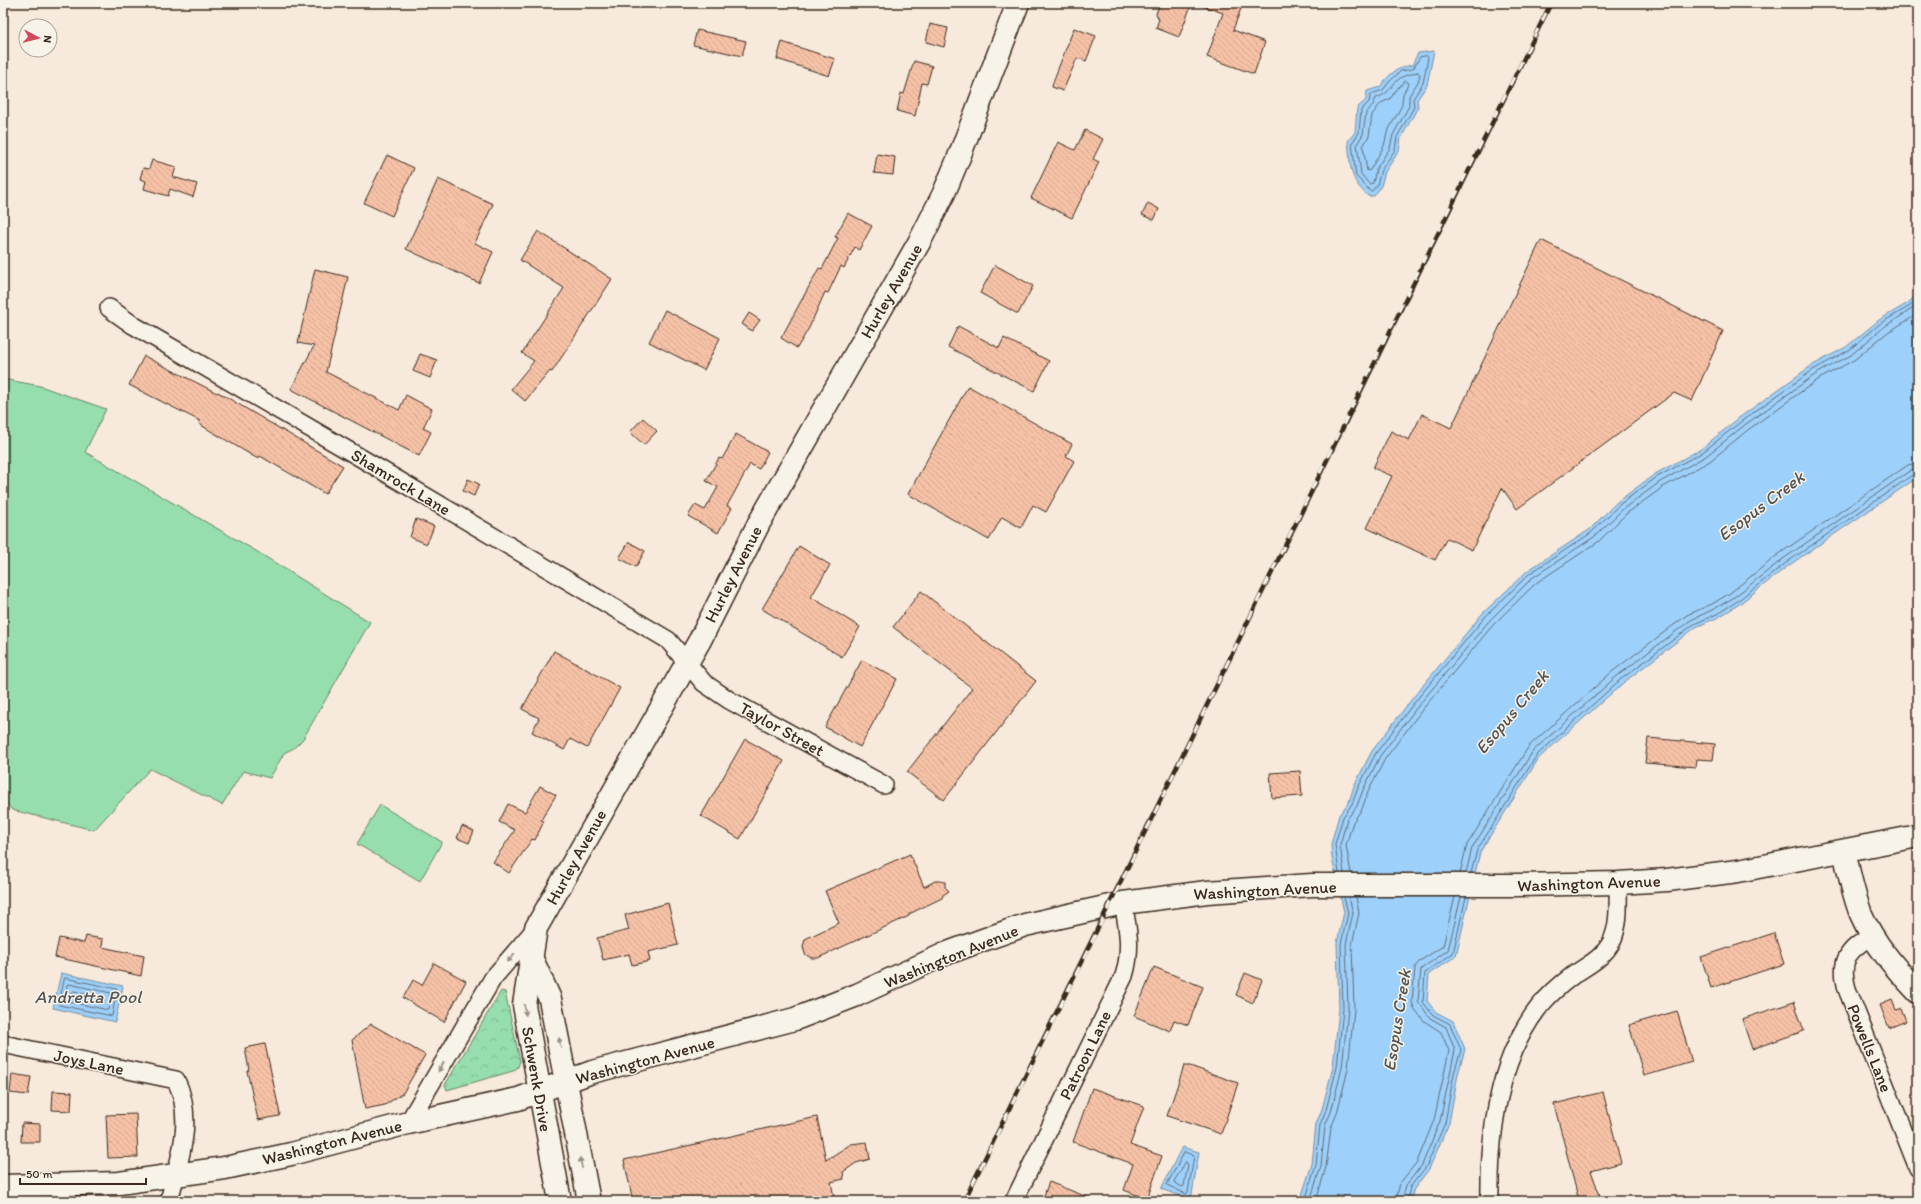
<svg xmlns="http://www.w3.org/2000/svg" width="1921" height="1204" viewBox="0 0 1921 1204" font-family="Itim,sans-serif">
	<defs>
		<pattern id="forest-crowns" width="20" height="18" patternUnits="userSpaceOnUse"><rect width="20" height="18" fill="#96dead"/><path d="M2 6a3 3 0 1 1 6 0M12 15a3 3 0 1 1 6 0" fill="none" stroke="#82bf94"/></pattern>
		<pattern id="building-back-hatch" width="6" height="6" patternUnits="userSpaceOnUse"><rect width="6" height="6" fill="#f6c2a7"/><path d="M-1 5l2 2M0 0l6 6M5-1l2 2" fill="none" stroke="#d4a78f"/></pattern>
	</defs>
	<rect width="100%" height="100%" fill="#f7e9db"/>
	<filter id="ink" filterUnits="userSpaceOnUse"><feTurbulence type="fractalNoise" baseFrequency=".025" numOctaves="2"/><feDisplacementMap in="SourceGraphic" scale="8" xChannelSelector="R" yChannelSelector="G"/><feConvolveMatrix kernelMatrix="1 2 1 2 8 2 1 2 1" color-interpolation-filters="sRGB"/></filter>
	<g filter="url(#ink)">
		<path fill="url(#forest-crowns)" stroke="#688466" d="M501,991L505,992L520,1061L518,1067L513,1071L447,1090L445,1085Z"/>
		<g fill="#96dead" stroke="#688466">
			<path d="M3,379L40,386L106,409L85,452L256,551L370,622L303,739L294,748L284,753L270,778L243,771L222,805L150,769L94,830L12,810L3,799Z"/>
			<path d="M380,805L442,842L420,881L357,844Z"/>
		</g>
		<g fill="#9dd0fa" stroke="#768ea2">
			<path d="M1434,51L1427,85L1417,100L1418,107L1401,138L1399,151L1385,172L1381,186L1374,196H1368C1348,178 1351,166 1348,141L1355,132L1357,108L1366,100L1367,91L1380,87C1389,74 1396,68 1412,65L1418,53Z"/>
			<path d="M1918,293V477L1788,566L1738,605L1719,617L1696,627L1623,683L1539,758L1480,852L1456,956L1429,974L1427,1001L1436,1012L1453,1021L1465,1049L1458,1074L1449,1123L1429,1169L1414,1189L1410,1201H1300L1312,1164L1316,1124L1322,1109L1333,1067L1339,1009L1337,943L1344,912L1332,858L1331,844L1339,815L1349,802L1354,786L1372,751L1411,700L1482,614L1527,571L1589,530L1617,502L1655,474L1701,449L1740,417L1811,366L1846,347L1879,320L1908,303Z"/>
			<path d="M61,973L123,986L115,1022L53,1008Z"/>
			<path d="M1182,1147L1199,1152L1191,1200L1161,1189Z"/>
		</g>
		<g fill="none" stroke-linecap="round" stroke-linejoin="round">
			<g stroke="#626c76" stroke-width="1">
				<path d="M1427,56L1428,58L1423,83L1413,99L1414,107L1397,137L1395,150L1381,170L1377,185L1372,191H1370L1356,176L1352,143L1359,133L1361,110L1369,102L1371,94L1383,90L1389,82L1401,71L1413,69L1420,57Z"/>
				<path d="M1417,72L1420,74L1418,82L1409,96V106L1393,135L1390,148L1376,169L1373,183L1369,184L1361,174L1357,144L1363,134L1366,113L1373,105L1376,98C1393,92 1389,85 1402,77C1406,74 1412,75 1417,72Z"/>
				<path d="M1406,81L1409,83L1403,94L1402,105L1387,133L1384,146L1370,170L1367,171L1363,146L1369,136L1372,115L1381,103L1390,99L1397,89Z"/>
				<path d="M1339,873L1335,844L1343,817L1352,804L1358,788L1376,753L1414,703L1485,617L1529,574L1591,533L1619,505L1657,477L1703,452L1743,420L1813,370L1849,350L1881,323L1910,306L1918,298"/>
				<path d="M1344,873L1340,845L1347,819L1357,806L1363,790L1380,756L1418,706L1489,621L1532,578L1594,537L1623,509L1660,482L1706,456L1746,424L1816,374L1851,355L1884,327L1918,305"/>
				<path d="M1351,873L1346,845L1353,822L1362,809L1368,792L1385,759L1422,710L1493,625L1536,583L1598,542L1626,514L1663,487L1710,461L1749,429L1819,379L1854,360L1888,332L1918,314"/>
				<path d="M1460,873L1467,845L1529,746L1613,671L1687,615L1712,604L1730,593L1779,554L1908,465L1918,463"/>
				<path d="M1466,873L1472,848L1533,751L1617,676L1691,620L1714,609L1733,598L1783,559L1911,470L1918,469"/>
				<path d="M1471,873L1477,850L1537,755L1620,680L1694,624L1717,614L1736,602L1786,563L1911,476L1918,474"/>
				<path d="M65,978L117,989L112,1016L59,1005Z"/>
				<path d="M69,984L111,993L108,1010L65,1001L67,985Z"/>
				<path d="M74,991L103,998L104,1002L102,1004L72,997V993Z"/>
				<path d="M1185,1152L1194,1156L1188,1192L1186,1194L1167,1185Z"/>
				<path d="M1186,1162L1188,1165L1184,1186L1182,1187L1174,1182Z"/>
				<path d="M1305,1201L1316,1165L1320,1125L1326,1110L1337,1067L1343,1009L1341,944L1348,913L1344,897"/>
				<path d="M1310,1201L1321,1166L1325,1126L1331,1112L1342,1068L1348,1009L1346,944L1353,913L1349,897"/>
				<path d="M1316,1201L1326,1167L1331,1128L1337,1113L1348,1069L1354,1009L1352,945L1359,913L1356,897"/>
				<path d="M1396,1201L1400,1183L1417,1162L1434,1120L1449,1051L1441,1032L1424,1021L1414,1008L1412,1002L1415,967L1420,961L1443,946L1455,897"/>
				<path d="M1402,1201L1406,1185L1422,1165L1440,1121L1455,1050L1446,1027L1430,1018L1418,1001L1421,969L1448,950L1461,897"/>
				<path d="M1407,1201L1410,1187L1426,1167L1445,1123L1454,1073L1461,1050L1450,1024L1433,1015L1423,1002L1425,973L1453,953L1466,897"/>
			</g>
		</g>
		<g fill="url(#building-back-hatch)" stroke="#3b2a1e">
			<path d="M1160,3H1192L1179,37L1156,28L1159,19L1156,14Z"/>
			<path d="M1200,3H1243L1233,30L1265,42L1254,74L1207,57L1223,13L1200,5Z"/>
			<path d="M930,24L948,28L944,47L926,42Z"/>
			<path d="M1074,28L1096,36L1086,61L1077,58L1063,91L1052,87L1053,82Z"/>
			<path d="M697,30L746,41L742,56L693,45Z"/>
			<path d="M782,42L835,59L829,76L777,59Z"/>
			<path d="M914,61L932,66L927,84L922,83L915,116L897,111L901,93L904,94Z"/>
			<path d="M1085,130L1103,139L1093,159L1099,162L1072,218L1031,198L1058,142L1075,150Z"/>
			<path d="M877,154L895,157L893,175L874,173Z"/>
			<path d="M387,155L414,168L392,216L364,203Z"/>
			<path d="M152,160L176,167L173,177L197,184L193,197L170,189L168,196L144,189L146,181L140,179L143,168L149,169Z"/>
			<path d="M438,179L493,204L475,243L493,252L479,283L406,249Z"/>
			<path d="M1148,203L1159,209L1154,220L1142,215Z"/>
			<path d="M848,213L872,226L859,250L855,247L844,268L841,266L828,293L825,292L809,328L797,348L781,338L819,268L822,269L838,238L835,237Z"/>
			<path d="M538,231L612,279L552,372L550,371L525,401L511,389L534,361L522,353L564,288L520,260Z"/>
			<path d="M1541,240L1723,331L1692,401L1674,393L1517,509L1502,488L1472,550L1447,538L1435,560L1367,528L1392,476L1373,468L1391,431L1409,440L1422,414L1451,428Z"/>
			<path d="M995,265L1033,286L1018,314L980,293Z"/>
			<path d="M315,269L348,277L326,372L399,410L406,395L432,409L423,428L431,432L419,456L291,389L314,346L298,343Z"/>
			<path d="M665,310L720,338L704,370L649,342Z"/>
			<path d="M749,313L760,320L752,331L742,324Z"/>
			<path d="M958,326L999,348L1004,338L1049,361L1034,391L948,347Z"/>
			<path d="M420,354L437,360L430,378L413,371Z"/>
			<path d="M144,356L217,393L218,392L343,466L325,494L260,456L258,459L199,424L200,421L129,385Z"/>
			<path d="M968,386L1072,444L1066,456L1074,461L1046,512L1033,505L1021,528L1002,517L989,540L908,494Z"/>
			<path d="M643,418L657,431L644,445L630,432Z"/>
			<path d="M736,434L768,452L759,469L750,464L727,506L732,508L718,533L688,516L695,505L705,510L718,487L706,481L719,458L722,459Z"/>
			<path d="M468,479L479,484L474,496L463,491Z"/>
			<path d="M416,519L434,526L427,544L410,537Z"/>
			<path d="M629,542L645,551L636,567L619,558Z"/>
			<path d="M799,546L830,565L811,597L860,627L842,657L762,609Z"/>
			<path d="M921,591L1036,681L944,800L907,772L972,688L893,627Z"/>
			<path d="M554,651L620,688L587,748L570,739L564,750L532,732L539,718L522,709Z"/>
			<path d="M862,660L897,679L860,747L825,727Z"/>
			<path d="M1648,738L1715,744L1713,760L1697,759L1696,767L1645,763Z"/>
			<path d="M745,739L784,761L740,839L701,816Z"/>
			<path d="M1300,771L1302,796L1272,798L1270,773Z"/>
			<path d="M540,786L556,795L541,820L544,821L535,840L532,839L509,873L493,862L515,830L499,822L508,804L525,812Z"/>
			<path d="M462,826L474,831L469,843L457,838Z"/>
			<path d="M910,854L924,887L935,881H940L945,882V887L949,891L943,895L942,898L909,914V916L818,958H811L805,954L803,947L805,939L839,923L825,891Z"/>
			<path d="M668,903L678,945L648,952L650,961L632,965L629,954L603,960L597,938L629,930L625,915Z"/>
			<path d="M1774,933L1784,964L1711,988L1701,957Z"/>
			<path d="M86,936L103,939L102,947L144,956L141,976L55,957L59,938L84,943Z"/>
			<path d="M434,963L466,981L444,1022L403,998L413,980L422,985Z"/>
			<path d="M1154,967L1203,987L1188,1025L1174,1020L1170,1031L1134,1016Z"/>
			<path d="M1245,973L1262,980L1253,1003L1236,995Z"/>
			<path d="M1892,1000L1896,1010L1901,1008L1906,1021L1889,1028L1880,1005Z"/>
			<path d="M1794,1002L1804,1031L1752,1049L1742,1019Z"/>
			<path d="M1677,1011L1692,1062L1644,1076L1629,1025Z"/>
			<path d="M371,1024L425,1055L403,1093L385,1105L365,1109L352,1040Z"/>
			<path d="M265,1044L280,1114L279,1116L258,1120L247,1071L249,1070L245,1048Z"/>
			<path d="M1184,1066H1190L1238,1083L1221,1134L1167,1116Z"/>
			<path d="M12,1074L31,1077L28,1095L10,1093Z"/>
			<path d="M1092,1088L1144,1106L1130,1145L1162,1156L1147,1199L1124,1190L1133,1164L1073,1142Z"/>
			<path d="M53,1091L72,1092L71,1111L52,1110Z"/>
			<path d="M1603,1092L1621,1163L1591,1171L1602,1201H1579L1554,1104Z"/>
			<path d="M136,1114L138,1157L108,1158L106,1115Z"/>
			<path d="M817,1117L826,1160L851,1144L867,1142L870,1159L856,1163L843,1172L844,1179L831,1182L834,1197L814,1201H633L624,1160Z"/>
			<path d="M22,1123L40,1124V1142H21Z"/>
			<path d="M1049,1182L1095,1200V1201H1042Z"/>
		</g>
		<g fill="none" stroke-linecap="round" stroke-linejoin="round">
			<defs>
				<g id="street">
					<path d="M109,308L133,325L361,458L668,640L704,683L729,700L884,785"/>
					<path d="M1872,935C1848,951 1839,959 1847,989L1918,1168"/>
					<path d="M3,1044L176,1080C195,1120 179,1160 169,1201"/>
					<path d="M408,1123L493,978L536,928"/>
					<path d="M1014,1201L1124,976C1132,950 1128,928 1123,903"/>
					<path d="M1490,1201C1489,1135 1497,1061 1539,1007C1548,996 1560,985 1572,976C1586,966 1602,959 1611,943C1620,925 1618,903 1618,883"/>
				</g>
				<g id="secondary">
					<path d="M1844,851C1849,872 1853,894 1861,914C1874,944 1896,969 1918,992"/>
					<path d="M531,957L550,999L589,1201"/>
					<path d="M3,1186L119,1183L225,1168L291,1154L408,1123L518,1099L592,1072L795,1019L857,995L945,954L980,941L1025,925L1123,903L1207,892L1312,885H1516L1618,883L1667,880L1738,871L1918,836"/>
					<path d="M560,1201L524,1005L536,928L700,640L759,523L921,239L944,193L959,157L1018,3"/>
				</g>
			</defs>
			<use href="#street" stroke="#3b2a1e" stroke-width="20"/>
			<use href="#secondary" stroke="#3b2a1e" stroke-width="25"/>
			<use href="#street" stroke="#f7f3e8" stroke-width="17"/>
			<use href="#secondary" stroke="#f7f3e8" stroke-width="22"/>
			<defs>
				<path id="rail" d="M964,1201C1162,803 1352,401 1551,3"/>
			</defs>
			<use href="#rail" stroke="#3b2a1e" stroke-width="4.5"/>
			<use href="#rail" stroke="#f7f3e8" stroke-width="3" stroke-dasharray="9" stroke-linecap="butt"/>
		</g>
		<defs><path id="oneway-solid" d="M-6-.8H1V-3.2L6.5 0L1 3.2V.8H-6Z"/></defs>
		<g fill="#998e83">
			<use href="#oneway-solid" transform="translate(511 958) rotate(131)"/>
			<use href="#oneway-solid" transform="translate(525 1010) rotate(81)"/>
			<use href="#oneway-solid" transform="translate(560 1043) rotate(-102)"/>
			<use href="#oneway-solid" transform="translate(441 1067) rotate(120)"/>
			<use href="#oneway-solid" transform="translate(581 1163) rotate(-101)"/>
		</g>
	</g>
	<g text-anchor="middle" stroke-width="3" stroke-linejoin="round" paint-order="stroke">
		<g font-size="17" fill="#3b2a1e" stroke="#f7f3e8">
			<text transform="translate(891 291) rotate(-60)" y="6">Hurley Avenue</text>
			<text transform="translate(401 482) rotate(31)" y="6">Shamrock Lane</text>
			<text transform="translate(733 574) rotate(-63)" y="6">Hurley Avenue</text>
			<text transform="translate(782 729) rotate(29)" y="6">Taylor Street</text>
			<text transform="translate(576 857) rotate(-61)" y="6">Hurley Avenue</text>
			<text transform="translate(1589 883) rotate(-2)" y="6">Washington Avenue</text>
			<text transform="translate(1265 890) rotate(-3)" y="6">Washington Avenue</text>
			<text transform="translate(951 956) rotate(-22)" y="6">Washington Avenue</text>
			<text transform="translate(1870 1048) rotate(68)" y="6">Powells Lane</text>
			<text transform="translate(1085 1055) rotate(-64)" y="6">Patroon Lane</text>
			<text transform="translate(645 1060) rotate(-15)" y="6">Washington Avenue</text>
			<text transform="translate(89 1062) rotate(12)" y="6">Joys Lane</text>
			<text transform="translate(537 1079) rotate(80)" y="6">Schwenk Drive</text>
			<text transform="translate(332 1142) rotate(-14)" y="6">Washington Avenue</text>
		</g>
		<g font-size="18" font-style="italic" fill="#545455" stroke="#f7f3e8">
			<text transform="translate(1761 506) rotate(-37)" y="6">Esopus Creek</text>
			<text transform="translate(1512 712) rotate(-50)" y="6">Esopus Creek</text>
			<text x="88" y="1003">Andretta Pool</text>
			<text transform="translate(1397 1020) rotate(-81)" y="6">Esopus Creek</text>
		</g>
	</g>
	<rect width="1921" height="1204" fill="none" stroke="#f7f3e8" stroke-width="16"/>
	<rect x="8" y="8" width="1905" height="1188" fill="none" stroke="#3b2a1e" stroke-width="1.5" filter="url(#ink)"/>
	<g transform="translate(38 38) rotate(97)"><circle r="19" fill="#f7f3e8" stroke="#aca397"/>
	<path d="M0-3L7 15L0 10L-7 15Z" fill="#d1495b"/>
	<text y="-6" font-size="11" font-weight="bold" text-anchor="middle" fill="#3b2a1e">N</text>
	</g>
	<path d="M20 1178v6h126v-6" fill="none" stroke="#3b2a1e" stroke-width="2"/>
	<text x="26" y="1178" font-size="12" fill="#3b2a1e" stroke="#f7f3e8" stroke-width="3" paint-order="stroke">50 m</text>
</svg>
